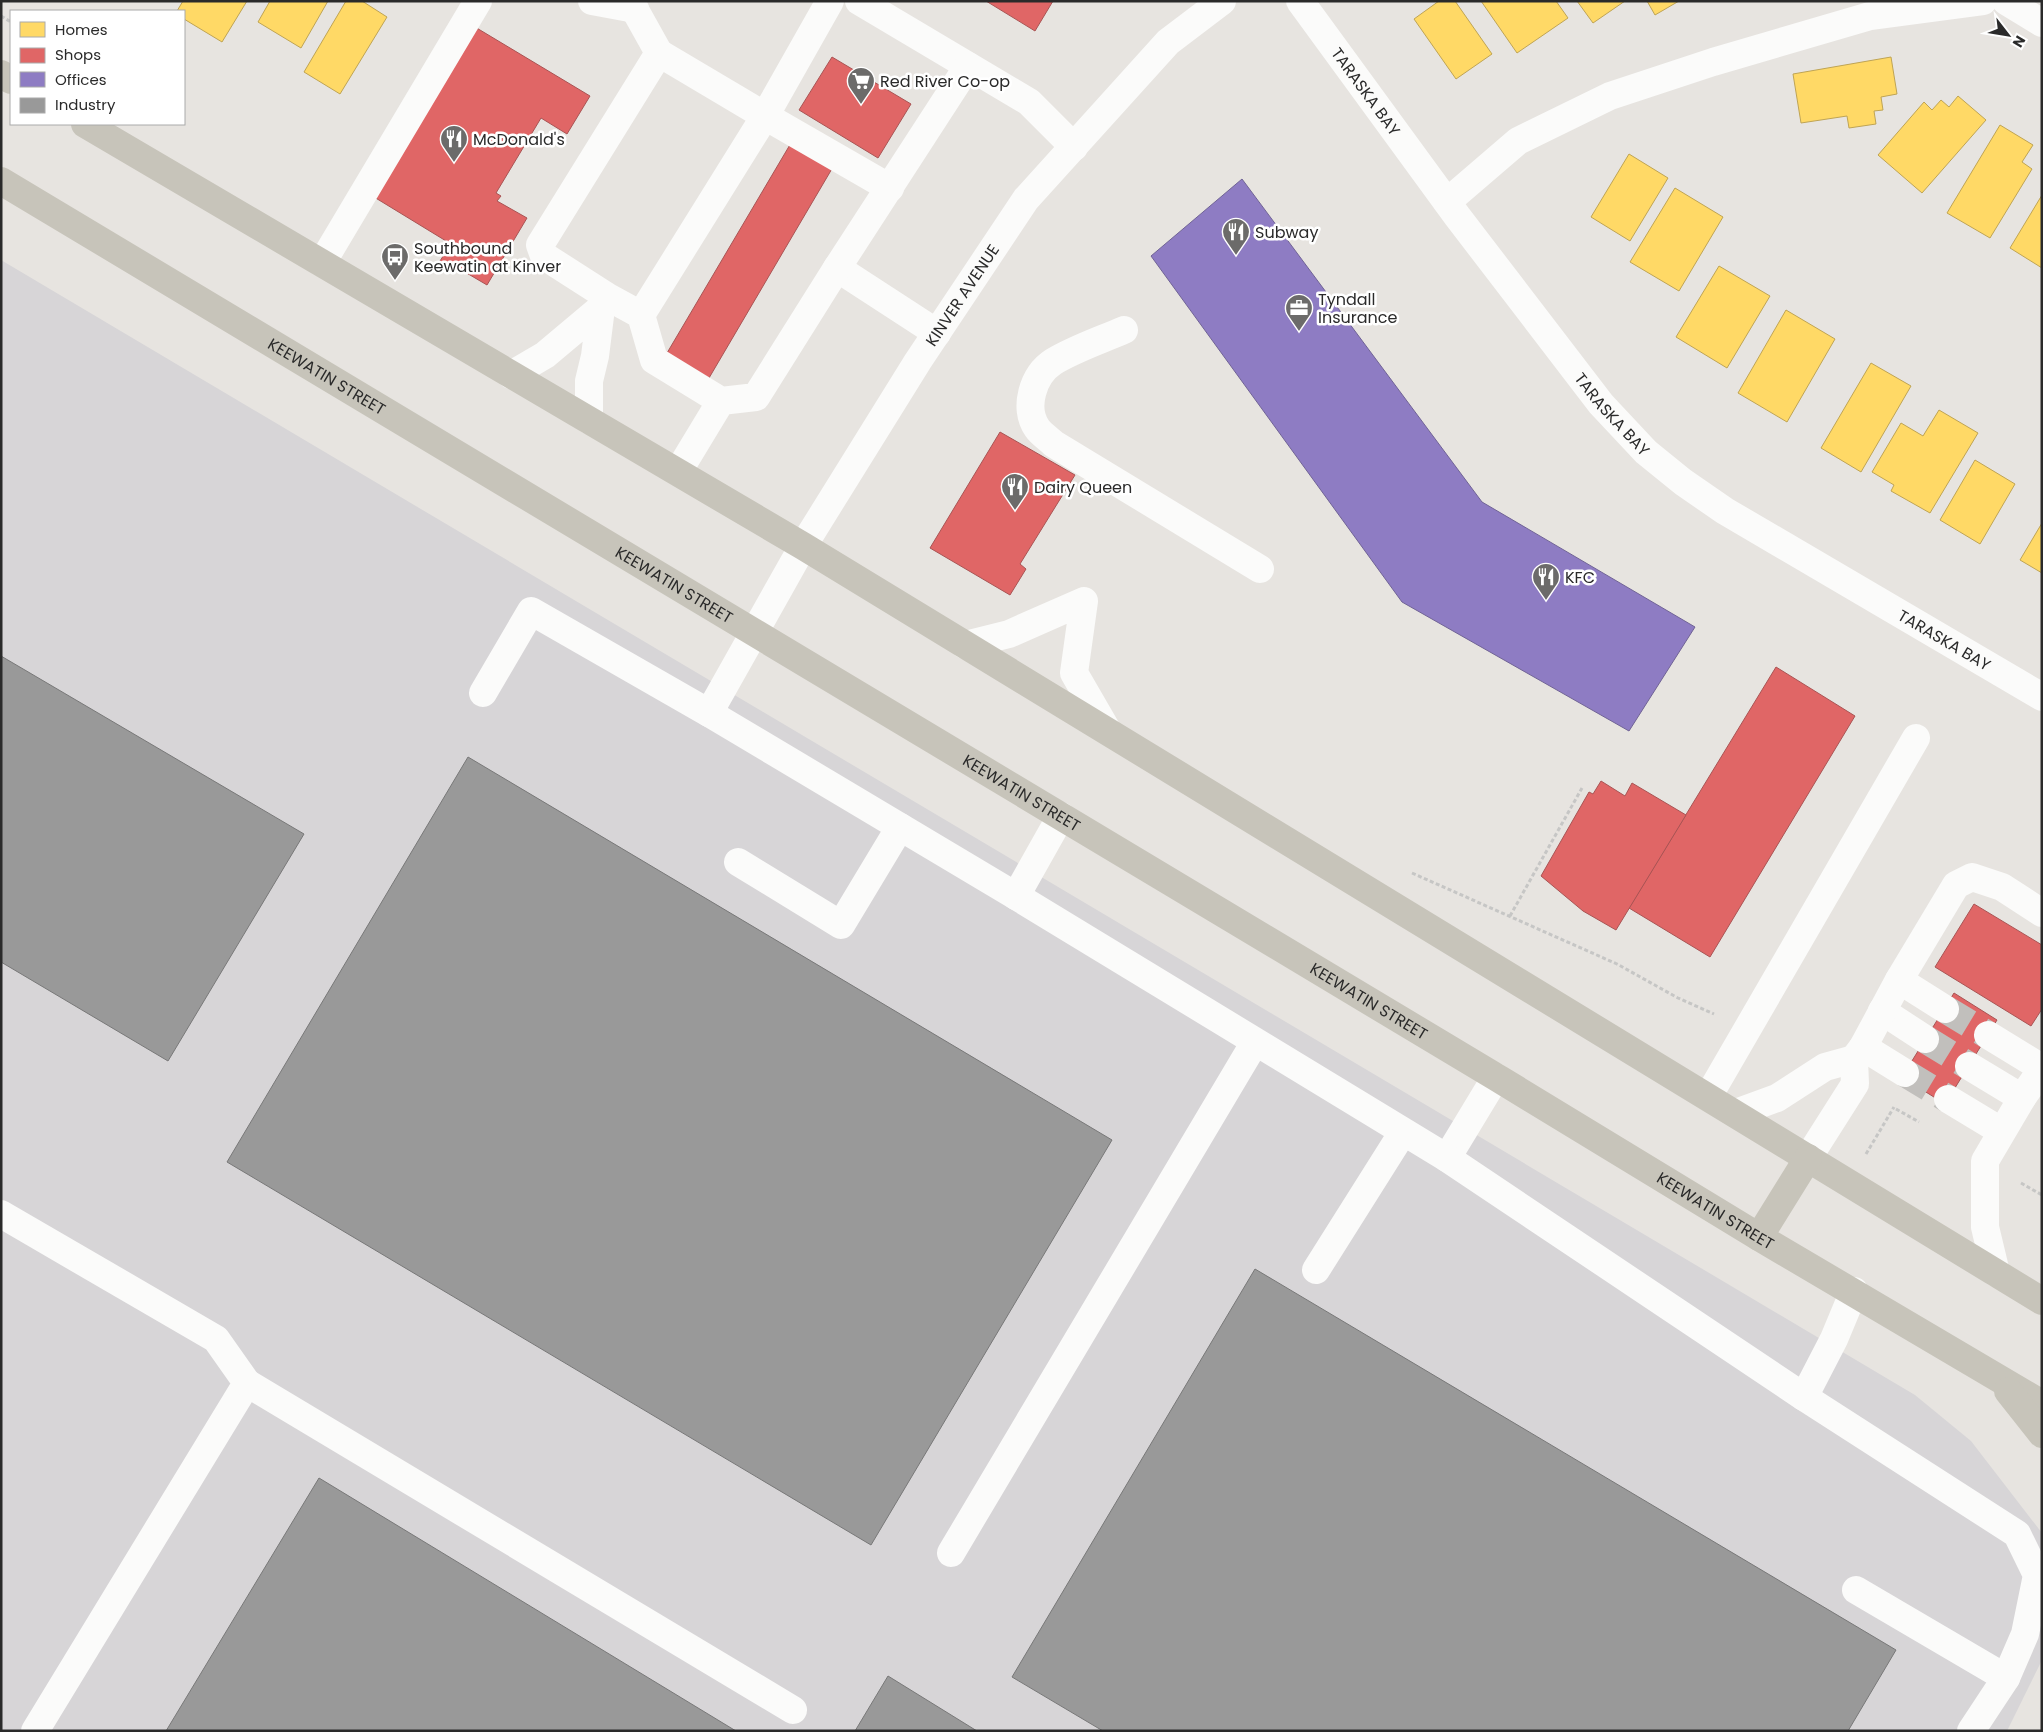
<svg xmlns="http://www.w3.org/2000/svg" width="2043" height="1732" viewBox="0 0 2043 1732" font-family="Poppins,sans-serif">
	<rect width="100%" height="100%" fill="#e7e4e0"/>
	<path fill="#d7d5d7" d="M1,260L1915,1395L1971,1441L2042,1533V1660L2007,1731H1Z"/>
	<g fill="#ffd966" stroke="#bfa454">
		<path d="M183,1H247L222,42L184,19V11H177Z"/>
		<path d="M270,1H328L301,48L258,22Z"/>
		<path d="M346,1H362L387,17L340,94L304,72Z"/>
		<path d="M1439,1H1455L1492,54L1456,79L1414,19Z"/>
		<path d="M1481,1H1556L1568,18L1517,53Z"/>
		<path d="M1577,1H1625L1593,23Z"/>
		<path d="M1647,1H1679L1655,15Z"/>
		<path d="M1891,57L1897,94L1881,97L1883,110L1874,111L1876,124L1849,128L1847,116L1801,123L1793,74Z"/>
		<path d="M1958,96L1986,120L1922,193L1878,155L1924,102L1932,110L1941,100L1949,107Z"/>
		<path d="M2000,125L2033,145L2022,162L2032,169L1990,238L1947,213Z"/>
		<path d="M1629,154L1668,178L1630,241L1591,217Z"/>
		<path d="M1675,188L1723,217L1679,291L1630,262Z"/>
		<path d="M2042,195V268L2010,248Z"/>
		<path d="M1719,266L1770,296L1727,368L1676,337Z"/>
		<path d="M1786,310L1835,339L1787,422L1738,393Z"/>
		<path d="M1871,363L1911,386L1861,472L1821,448Z"/>
		<path d="M1939,410L1978,433L1930,513L1891,491L1894,485L1872,472L1901,423L1923,436Z"/>
		<path d="M1975,460L2015,484L1980,544L1940,520Z"/>
		<path d="M2042,523V573L2020,560Z"/>
	</g>
	<g fill="#e06666" stroke="#a95454">
		<path d="M986,1H1053L1035,31Z"/>
		<path d="M475,27L590,96L567,134L541,118L496,193L501,196L497,201L527,218L487,285L453,265L450,270L438,264L451,244L374,197Z"/>
		<path d="M832,57L911,104L878,158L799,110Z"/>
		<path d="M791,143L833,167L709,378L667,353Z"/>
		<path d="M1000,432L1075,475L1020,564L1026,569L1010,595L930,548Z"/>
		<path d="M1776,667L1855,716L1710,957L1629,908Z"/>
		<path d="M1601,781L1625,796L1632,783L1686,815L1616,930L1583,911L1541,876L1589,792L1593,794Z"/>
		<path d="M1974,904L2042,945V1009L2031,1026L1935,967Z"/>
		<path d="M1954,993L1997,1020L1945,1104L1902,1077Z"/>
	</g>
	<path fill="#8e7cc3" stroke="#706395" d="M1242,179L1482,502L1695,627L1629,731L1402,602L1151,256Z"/>
	<g fill="#999" stroke="#787878">
		<path d="M1,656L304,834L168,1061L1,962Z"/>
		<path d="M468,757L1112,1140L871,1545L227,1162Z"/>
		<path d="M1255,1269L1896,1650L1848,1731H1103L1012,1677Z"/>
		<path d="M319,1478L736,1731H166Z"/>
		<path d="M888,1676L977,1731H855Z"/>
	</g>
	<g fill="none" stroke-linecap="round" stroke-linejoin="round">
		<g stroke="#c1bfbc" stroke-width="28" stroke-dasharray="28 14" stroke-linecap="butt">
			<path d="M1945,1009L1988,1035"/>
			<path d="M1925,1039L1969,1066"/>
			<path d="M1905,1073L1948,1099"/>
		</g>
		<g stroke="#c6c6c5" stroke-width="3" stroke-dasharray="4 2.5" stroke-linecap="butt">
			<path d="M1,16L11,22"/>
			<path d="M1412,873L1617,964L1678,998L1714,1014"/>
			<path d="M1510,916L1582,788"/>
			<path d="M1896,1109L1919,1122"/>
			<path d="M1866,1154L1894,1107"/>
			<path d="M2021,1183L2042,1195"/>
		</g>
		<g stroke="#fbfbfa" stroke-width="28">
			<path d="M592,1L635,9"/>
			<path d="M630,1L659,53"/>
			<path d="M830,1L765,116L890,188"/>
			<path d="M859,1L1029,102L1074,147"/>
			<path id="s1" d="M1300,1L1457,216L1601,404L1646,452L1683,482L1725,511L2042,697"/>
			<path d="M2006,1L2042,23"/>
			<path d="M1447,202L1518,141L1610,96L1713,62L1870,16L1983,1"/>
			<path d="M322,263L478,1"/>
			<path d="M837,268L937,333"/>
			<path d="M641,315L765,116L659,53L540,245L544,256L608,297L641,315L654,360L721,401L756,397L837,268L968,66"/>
			<path d="M1124,330C1101,340 1074,349 1053,362C1033,375 1023,408 1037,428C1041,434 1049,439 1054,444L1260,569"/>
			<path d="M511,375L545,355L601,308L595,356L589,381V420"/>
			<path d="M678,472L721,401"/>
			<path d="M965,645L1009,634L1084,601L1074,673L1107,730"/>
			<path d="M483,693L531,611L709,713"/>
			<path id="s2" d="M1061,816L1016,896L709,713L803,546L918,361L1026,199L1168,42L1222,1"/>
			<path d="M738,862L841,925L900,827"/>
			<path d="M1016,896L1447,1158L1496,1077"/>
			<path d="M1899,980L1945,1009"/>
			<path d="M1882,1011L1925,1039"/>
			<path d="M1988,1035L2042,1068"/>
			<path d="M1969,1066L2022,1098"/>
			<path d="M1905,1073L1863,1047L1899,980L1956,885L1972,877L2002,887L2042,913"/>
			<path d="M1708,1097L1916,738"/>
			<path d="M1948,1099L2001,1131"/>
			<path d="M1736,1113L1777,1098L1825,1067L1854,1059"/>
			<path d="M1447,1158L1804,1397L1834,1339L1854,1291"/>
			<path d="M1808,1158L1855,1084L1854,1059L1863,1047"/>
			<path d="M1,1214L216,1339L247,1383L35,1731"/>
			<path d="M1316,1270L1403,1132"/>
			<path d="M1996,1273L1985,1227V1161L2022,1098L2042,1069"/>
			<path d="M247,1383L793,1710"/>
			<path d="M1804,1397L2017,1534L2037,1575L2025,1634L2006,1678L1971,1731"/>
			<path d="M951,1553L1255,1042"/>
			<path d="M1856,1590L2006,1678"/>
		</g>
		<g stroke="#c7c4ba" stroke-width="28">
			<path d="M1,74L11,80"/>
			<path d="M85,124L803,546L2042,1301"/>
			<path id="s3" d="M1,181L1496,1077L1759,1237L2042,1404"/>
			<path d="M1759,1237L1808,1158"/>
			<path d="M2008,1391L2042,1434"/>
		</g>
	</g>
	<defs>
		<symbol id="supermarket-pin" viewBox="-11 -11 22 30"><path d="M0 17L-7.5 6A9.5 9.5 0 1 1 7.5 6Z" fill="#6c6b6a" stroke="#fff"/><path d="M-6-5.5h2.5l.6 2H6L4.5 2H-2.5L-4.4-4H-6ZM-1.5 3.2a1.3 1.3 0 1 0 .1 0ZM3 3.2a1.3 1.3 0 1 0 .1 0Z" fill="#fff"/></symbol>
		<symbol id="restaurant-pin" viewBox="-11 -11 22 30"><path d="M0 17L-7.5 6A9.5 9.5 0 1 1 7.5 6Z" fill="#6c6b6a" stroke="#fff"/><path d="M-5-6h1v4h1v-4h1v4h1v-4h1v5L-1.5 .5V6h-2V.5L-5-1ZM5-6V6H3V1.5H1.5Q1.5-4 5-6Z" fill="#fff"/></symbol>
		<symbol id="bus-pin" viewBox="-11 -11 22 30"><path d="M0 17L-7.5 6A9.5 9.5 0 1 1 7.5 6Z" fill="#6c6b6a" stroke="#fff"/><path d="M-5-6H5V4H4V6H2V4H-2V6H-4V4H-5ZM-3.5-4V0h7V-4ZM-3.5 1.2v1.5H-2V1.2ZM2 1.2v1.5H3.5V1.2Z" fill="#fff"/></symbol>
		<symbol id="office-pin" viewBox="-11 -11 22 30"><path d="M0 17L-7.5 6A9.5 9.5 0 1 1 7.5 6Z" fill="#6c6b6a" stroke="#fff"/><path d="M-6-3h4V-5.5h4V-3h4V5H-6ZM-1-4.5V-3h2v-1.5ZM-6 0V1H6V0Z" fill="#fff"/></symbol>
	</defs>
	<g fill-rule="evenodd">
		<use href="#supermarket-pin" x="845" y="65" width="32" height="43"/>
		<use href="#restaurant-pin" x="438" y="123" width="32" height="43"/>
		<use href="#restaurant-pin" x="1220" y="216" width="32" height="43"/>
		<use href="#bus-pin" x="379" y="241" width="32" height="43"/>
		<use href="#office-pin" x="1283" y="292" width="32" height="43"/>
		<use href="#restaurant-pin" x="999" y="471" width="32" height="43"/>
		<use href="#restaurant-pin" x="1530" y="561" width="32" height="43"/>
	</g>
	<g text-anchor="middle" stroke-width="5" stroke-linejoin="round" paint-order="stroke">
		<g font-size="16" fill="#2a2a2a" stroke="#fff" text-anchor="start">
			<text x="880" y="87">Red River Co-op</text>
			<text x="473" y="145">McDonald's</text>
			<text x="1255" y="238">Subway</text>
			<text x="414" y="254">Southbound<tspan x="414" dy="18">Keewatin at Kinver</tspan></text>
			<text x="1318" y="305">Tyndall<tspan x="1318" dy="18">Insurance</tspan></text>
			<text x="1034" y="493">Dairy Queen</text>
			<text x="1565" y="583">KFC</text>
		</g>
		<g font-size="16" fill="#2a2a2a" stroke="#fff">
			<text dy="6" stroke="none"><textPath href="#s1" startOffset="112">TARASKA BAY</textPath></text>
			<text dy="6" stroke="none"><textPath href="#s2" startOffset="938">KINVER AVENUE</textPath></text>
			<text dy="6" stroke="none"><textPath href="#s3" startOffset="380">KEEWATIN STREET</textPath></text>
			<text dy="6" stroke="none"><textPath href="#s1" startOffset="518">TARASKA BAY</textPath></text>
			<text dy="6" stroke="none"><textPath href="#s3" startOffset="785">KEEWATIN STREET</textPath></text>
			<text dy="6" stroke="none"><textPath href="#s1" startOffset="922">TARASKA BAY</textPath></text>
			<text dy="6" stroke="none"><textPath href="#s3" startOffset="1190">KEEWATIN STREET</textPath></text>
			<text dy="6" stroke="none"><textPath href="#s3" startOffset="1595">KEEWATIN STREET</textPath></text>
			<text dy="6" stroke="none"><textPath href="#s3" startOffset="2000">KEEWATIN STREET</textPath></text>
		</g>
	</g>
	<rect width="2043" height="1732" fill="none" stroke="#2a2a2a" stroke-width="5"/>
	<rect x="10" y="10" width="175" height="115" fill="#ffffff" stroke="#aaaaaa"/>
	<rect x="20" y="22" width="25" height="15" fill="#ffd966" stroke="#aaaaaa"/>
	<text x="55" y="35" font-size="15" fill="#2a2a2a">Homes</text>
	<rect x="20" y="48" width="25" height="15" fill="#e06666" stroke="#aaaaaa"/>
	<text x="55" y="60" font-size="15" fill="#2a2a2a">Shops</text>
	<rect x="20" y="72" width="25" height="15" fill="#8e7cc3" stroke="#aaaaaa"/>
	<text x="55" y="85" font-size="15" fill="#2a2a2a">Offices</text>
	<rect x="20" y="98" width="25" height="15" fill="#999999" stroke="#aaaaaa"/>
	<text x="55" y="110" font-size="15" fill="#2a2a2a">Industry</text>
	<g transform="translate(2008 35) rotate(121)" stroke="#ffffff" stroke-width="4" paint-order="stroke">
	<path d="M0-4L9 19L0 12L-9 19Z" fill="#2a2a2a"/>
	<text y="-8" font-size="14" font-weight="bold" text-anchor="middle" fill="#2a2a2a">N</text>
	</g>
</svg>
